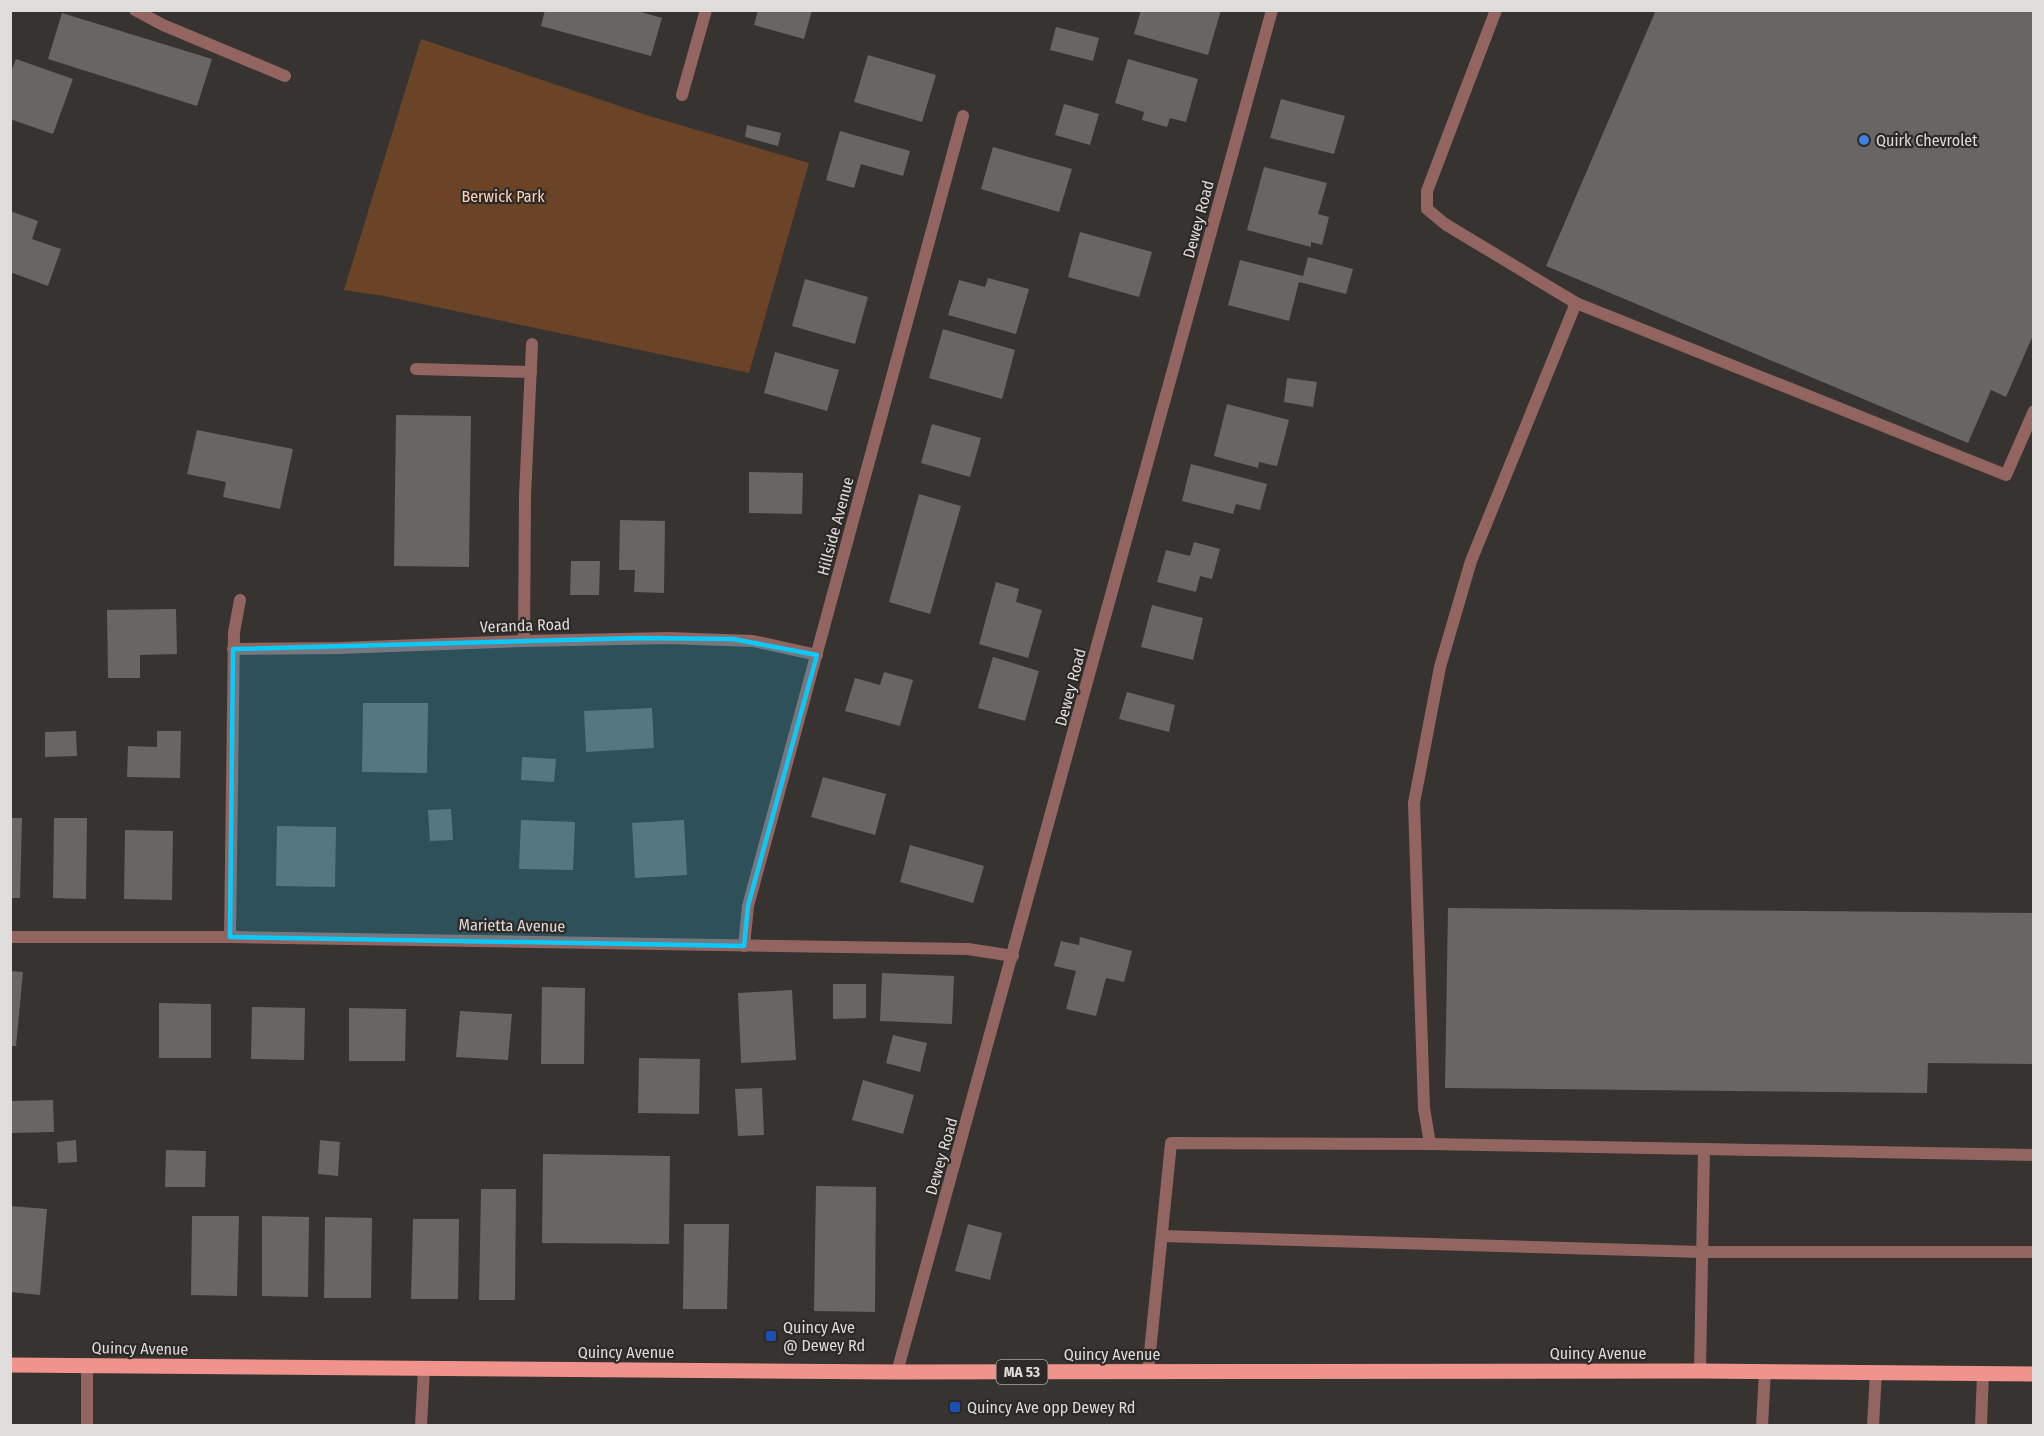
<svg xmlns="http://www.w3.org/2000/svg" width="2044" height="1436" viewBox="0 0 2044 1436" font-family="'Fira Sans Condensed',sans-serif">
	<rect width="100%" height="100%" fill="#363331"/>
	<path fill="#6b4326" d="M421,39L643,114L809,163L749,373L384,296L344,290Z"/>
	<g fill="#686562">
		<path d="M545,10H634L662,18L651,56L541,26Z"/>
		<path d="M758,10H812L804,39L754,25Z"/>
		<path d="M1141,10H1221L1208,55L1134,34Z"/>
		<path d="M1656,10H2034V333L2006,397L1991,390L1968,443L1546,266Z"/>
		<path d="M62,13L212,59L197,106L48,59Z"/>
		<path d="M1056,27L1099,38L1093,61L1050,50Z"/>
		<path d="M868,55L936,75L922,122L854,102Z"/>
		<path d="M16,59L73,79L53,134L10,119V74Z"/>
		<path d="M1128,59L1198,79L1186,122L1170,118L1167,127L1142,120L1144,112L1115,103Z"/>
		<path d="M1281,99L1345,116L1334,154L1270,138Z"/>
		<path d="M1064,104L1099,114L1090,145L1055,135Z"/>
		<path d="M747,125L781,133L778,146L745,137Z"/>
		<path d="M840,131L910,151L903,176L861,164L854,188L826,180Z"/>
		<path d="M993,147L1072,169L1059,212L981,189Z"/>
		<path d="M1264,167L1327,183L1318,214L1329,217L1322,245L1311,242V247L1247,230Z"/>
		<path d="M10,211L38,221L32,239L61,249L48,286L10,272Z"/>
		<path d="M1080,232L1152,252L1139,297L1068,277Z"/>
		<path d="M1308,257L1353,269L1346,294L1299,282L1289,321L1228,305L1240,260L1303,276Z"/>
		<path d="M988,278L1029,289L1016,334L948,315L959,280L985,287Z"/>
		<path d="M805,279L868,297L855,344L792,326Z"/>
		<path d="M943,329L1015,350L1002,399L929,378Z"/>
		<path d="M775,352L839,370L827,411L764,393Z"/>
		<path d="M1287,378L1317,382L1313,407L1284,402Z"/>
		<path d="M1227,404L1289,420L1277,466L1259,462L1258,468L1214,456Z"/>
		<path d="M396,415L471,416L469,567L394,566Z"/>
		<path d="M932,424L981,438L970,477L921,463Z"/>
		<path d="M197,430L293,449L280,509L223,497L226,482L187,474Z"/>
		<path d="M1191,464L1267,484L1260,510L1236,504L1233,514L1182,501Z"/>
		<path d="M749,472L803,473L802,514L749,513Z"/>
		<path d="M919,494L961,506L930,614L889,602Z"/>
		<path d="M620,520L665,521L664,593L634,592L635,570H619Z"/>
		<path d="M1194,542L1220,549L1212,579L1200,576L1196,592L1157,582L1166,550L1190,556Z"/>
		<path d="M571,561H600L599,595H570Z"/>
		<path d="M996,582L1019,589L1016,602L1042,610L1028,658L979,644Z"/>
		<path d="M1152,605L1203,618L1193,660L1141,647Z"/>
		<path d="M176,609L177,654L140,655V678H108L107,610Z"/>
		<path d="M993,657L1039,671L1025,721L978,708Z"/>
		<path d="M884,672L913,680L900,726L845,711L855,678L880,685Z"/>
		<path d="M1127,692L1175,705L1169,732L1119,719Z"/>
		<path d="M363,703H428L427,773L362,772Z"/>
		<path d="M652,708L654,748L586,752L584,711Z"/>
		<path d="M76,731L77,756L45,757V732Z"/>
		<path d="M157,731H181L180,778L127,777L128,746L157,747Z"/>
		<path d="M522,757L556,759L554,782L521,780Z"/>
		<path d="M823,777L886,794L875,835L811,817Z"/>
		<path d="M451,809L453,840L430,841L428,810Z"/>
		<path d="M10,818H22L20,898H10Z"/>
		<path d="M54,818H87L86,899L53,898Z"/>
		<path d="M521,820L575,822L573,870L519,869Z"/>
		<path d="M684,820L687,875L635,878L632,823Z"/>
		<path d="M277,826L336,827L335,887L276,886Z"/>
		<path d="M125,830L173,831L172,900L124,899Z"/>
		<path d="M910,845L984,866L973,903L900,882Z"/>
		<path d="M1448,908L2034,913V1064L1928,1063L1927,1093L1445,1088Z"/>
		<path d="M1080,937L1132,951L1124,982L1106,978L1096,1016L1066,1009L1076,971L1054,966L1061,941L1079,945Z"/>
		<path d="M10,971L23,972L16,1046H10Z"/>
		<path d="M882,973L954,976L952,1024L880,1021Z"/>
		<path d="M833,984H866V1018L833,1019Z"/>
		<path d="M542,987L585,988L584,1064H541Z"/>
		<path d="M792,990L796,1060L741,1063L738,993Z"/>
		<path d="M159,1003L211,1004V1058H159Z"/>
		<path d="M252,1007L305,1008L304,1060L251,1059Z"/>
		<path d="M349,1008L406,1009L405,1061H349Z"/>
		<path d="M460,1011L512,1014L508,1060L456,1057Z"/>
		<path d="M893,1035L927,1043L920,1072L886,1063Z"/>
		<path d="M639,1058L700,1059L699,1114L638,1113Z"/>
		<path d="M863,1080L914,1095L903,1134L852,1120Z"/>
		<path d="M762,1088L764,1135L738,1136L735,1089Z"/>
		<path d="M53,1100L54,1132L10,1133V1101Z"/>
		<path d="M76,1140L77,1162L58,1163L57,1142Z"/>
		<path d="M320,1140L340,1142L338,1176L318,1174Z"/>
		<path d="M166,1150L206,1151L205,1187H165Z"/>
		<path d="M543,1154L670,1156L669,1244L542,1243Z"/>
		<path d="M816,1186L876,1187L875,1312L814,1311Z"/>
		<path d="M481,1189H516L515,1300H479Z"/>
		<path d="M10,1206L47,1209L40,1295L10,1292Z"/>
		<path d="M192,1216H239L237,1296L191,1295Z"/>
		<path d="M262,1216L309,1217L308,1297L262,1296Z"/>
		<path d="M325,1217L372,1218L371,1298H324Z"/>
		<path d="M413,1219H459L458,1299H411Z"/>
		<path d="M684,1224H729L727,1309H683Z"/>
		<path d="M968,1224L1002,1233L990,1280L955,1271Z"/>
	</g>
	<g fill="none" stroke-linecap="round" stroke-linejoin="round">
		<g stroke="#936561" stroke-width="12">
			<path d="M135,10L163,25L285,76"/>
			<path d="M1496,10L1427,191V209L1445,224L1576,303"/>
			<path d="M416,369L531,372"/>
			<path d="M524,641L525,495L532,344"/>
			<path d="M1430,1144L1704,1149L1700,1371"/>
			<path d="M1704,1149L2034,1155"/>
			<path d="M1162,1236L1702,1252H2034"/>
			<path d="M87,1366V1426"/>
			<path d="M1148,1372L1171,1143L1430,1144L1424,1108L1414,803L1440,667L1471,561L1576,303L2006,475L2034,411"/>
			<path d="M421,1426L424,1369"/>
			<path d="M1762,1426L1765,1371"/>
			<path d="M1873,1426L1876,1372"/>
			<path d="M1981,1426L1983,1373"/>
		</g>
		<g stroke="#936561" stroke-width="12">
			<path d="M682,95L706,10"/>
			<path d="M233,649L340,648L524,641L669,638L753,641L817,655"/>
			<path d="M10,937H230L968,949L1013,956"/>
			<path d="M230,937L234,632L240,600"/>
			<path d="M744,946L748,906L963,116"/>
			<path d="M897,1372L1272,10"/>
		</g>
		<path stroke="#f1938d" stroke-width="15" d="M10,1365L897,1372L1700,1371L2034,1374"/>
	</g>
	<path fill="#0bcafa" fill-opacity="0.2" stroke="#0bcafa" stroke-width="4.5" stroke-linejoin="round" d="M639,638L733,639L817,655L748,906L744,946L230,937L233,649Z"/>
	<circle fill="#3f7fe0" stroke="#2c2927" stroke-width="2" cx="1864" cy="140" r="6"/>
	<g fill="#1a4fb4" stroke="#2c2927" stroke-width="2">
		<rect x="765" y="1330" width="12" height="12" rx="3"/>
		<rect x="949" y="1401" width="12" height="12" rx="3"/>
	</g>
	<g text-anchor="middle" stroke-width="4.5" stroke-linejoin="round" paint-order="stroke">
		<rect fill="#2c2927" stroke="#a9a7a5" stroke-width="1.5" x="996.5" y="1360" width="51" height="24" rx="4.5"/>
		<g font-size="15" font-weight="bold" fill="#dfdddb">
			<text x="1022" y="1377">MA 53</text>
		</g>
		<g font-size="16" fill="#dfdddb" stroke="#2c2927" text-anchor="start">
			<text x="1876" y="146">Quirk Chevrolet</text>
			<text x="783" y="1333">Quincy Ave<tspan x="783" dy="18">@ Dewey Rd</tspan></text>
			<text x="967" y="1413">Quincy Ave opp Dewey Rd</text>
		</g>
		<g font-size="16" fill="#ffd3b7" stroke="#2c2927">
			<text x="503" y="202">Berwick Park</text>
		</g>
		<g font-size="16" fill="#dfdddb" stroke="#2c2927">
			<text transform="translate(1198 219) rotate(-75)" y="6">Dewey Road</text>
			<text transform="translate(835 526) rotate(-75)" y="6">Hillside Avenue</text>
			<text transform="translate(525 625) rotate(-2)" y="6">Veranda Road</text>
			<text transform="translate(1070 687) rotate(-75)" y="6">Dewey Road</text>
			<text transform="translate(512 925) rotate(1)" y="6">Marietta Avenue</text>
			<text transform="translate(941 1156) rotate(-74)" y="6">Dewey Road</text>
			<text transform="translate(140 1348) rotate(1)" y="6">Quincy Avenue</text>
			<text x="626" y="1358">Quincy Avenue</text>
			<text x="1598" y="1359">Quincy Avenue</text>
			<text x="1112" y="1360">Quincy Avenue</text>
		</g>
	</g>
	<rect width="2044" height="1436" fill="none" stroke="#dfdddb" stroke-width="24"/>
</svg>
